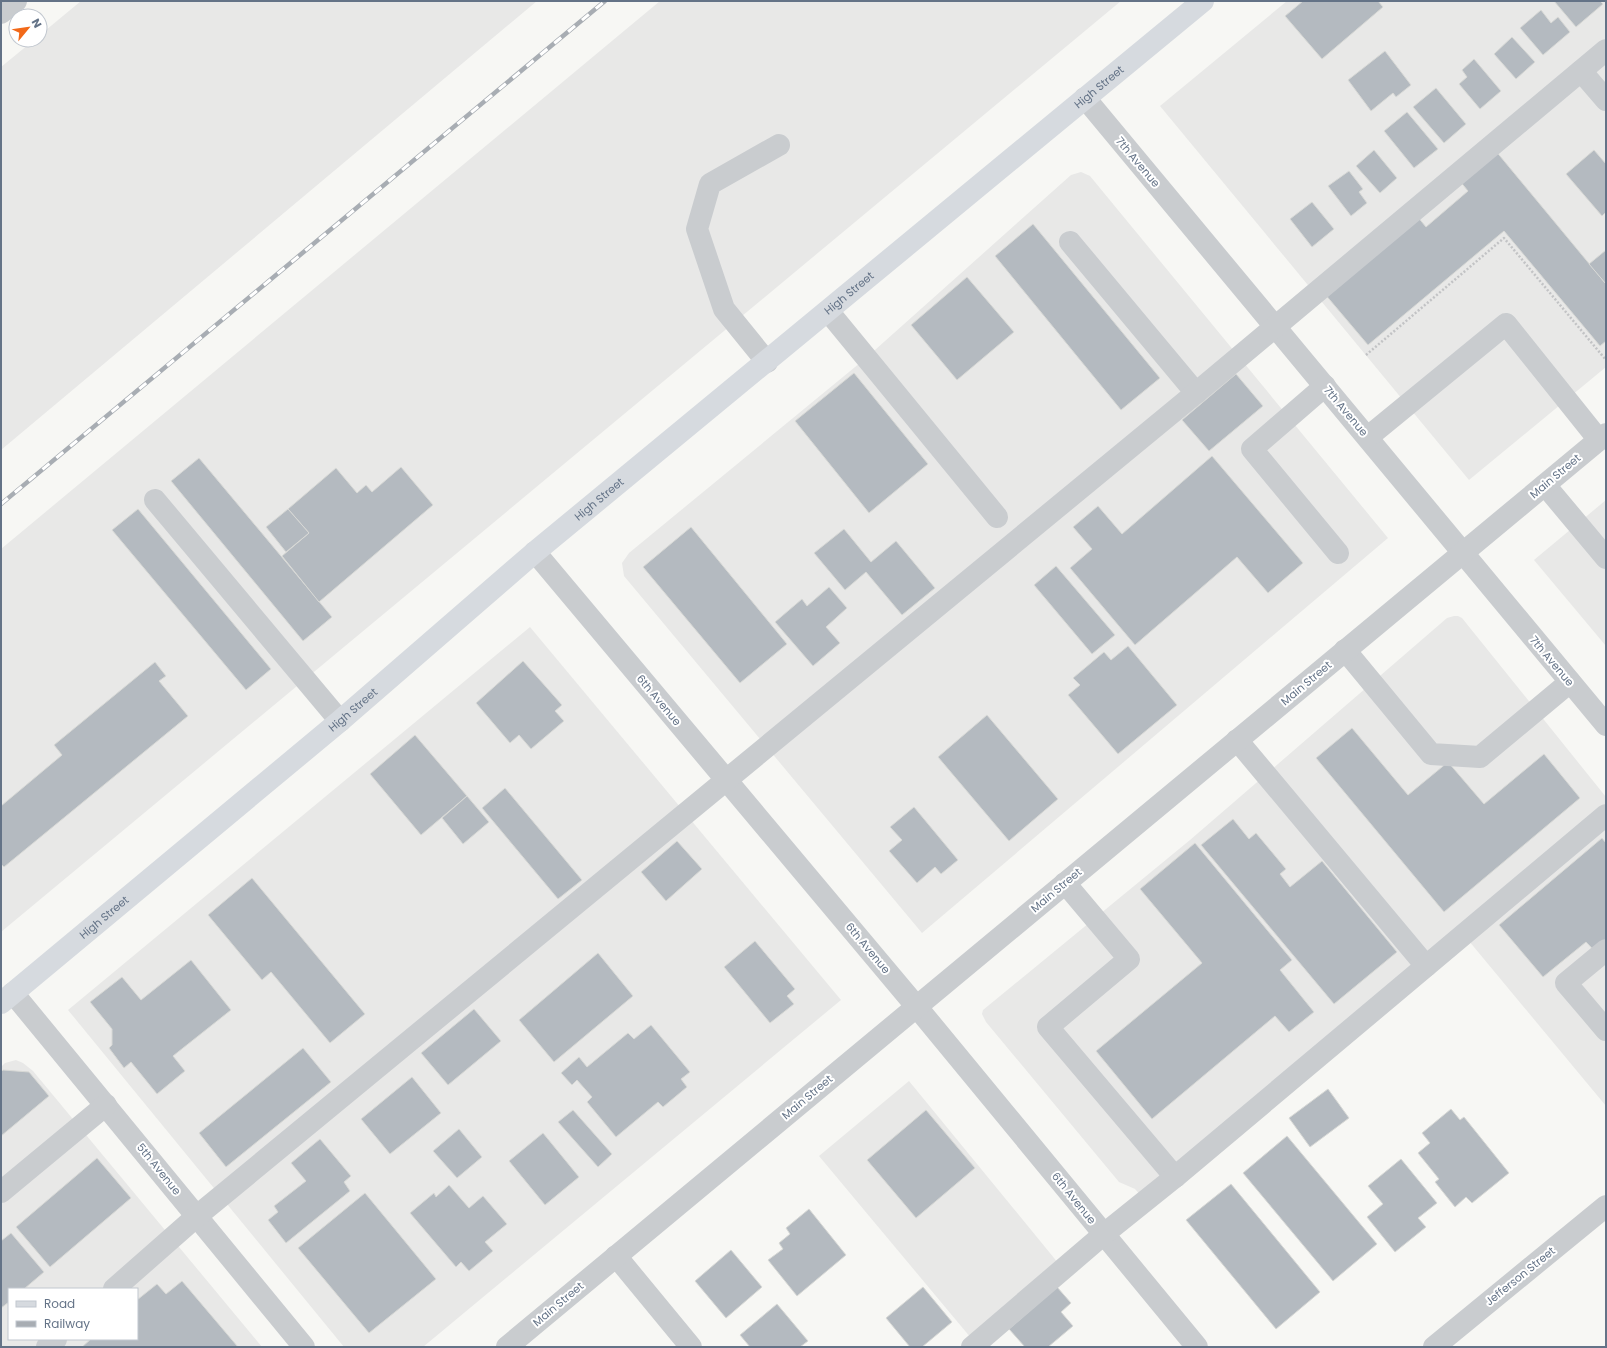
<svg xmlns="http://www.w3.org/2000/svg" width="1607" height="1348" viewBox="0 0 1607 1348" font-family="Poppins,sans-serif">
	<rect width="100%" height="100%" fill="#f7f7f4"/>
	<g fill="#e8e8e7" fill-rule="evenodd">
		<path d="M81,1H537L1,450V67L34,40H40V35Z"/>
		<path d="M660,1H1121L1,932V549Z"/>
		<path d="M1287,1H1606V367L1469,480L1160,106Z"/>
		<path d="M1081,172L1090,176L1388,538L922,933L624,576L622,563L629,553L866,358L1071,175Z"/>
		<path d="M1606,500V646L1534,560Z"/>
		<path d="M1454,616H1458L1462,618L1606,797V1106L1464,935L1146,1201L1135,1189L1119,1182L986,1022L982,1014L983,1010L1190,840L1447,618Z"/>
		<path d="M530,627L841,1000L423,1347H344L68,1010Z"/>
		<path d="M16,1060L23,1063L33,1071L262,1347H1V1067L5,1063ZM9,1289H137V1339H9Z"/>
		<path d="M909,1081L1063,1269L976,1344L819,1156Z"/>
	</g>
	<g fill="#b4bac0" stroke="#d8d9d6">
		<path d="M1303,1H1378L1383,7L1322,59L1285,16Z"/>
		<path d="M1554,1H1600L1603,4L1576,27Z"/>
		<path d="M1541,10L1551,23L1558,17L1570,32L1543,55L1520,28Z"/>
		<path d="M1512,37L1535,62L1516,79L1494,54Z"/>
		<path d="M1385,51L1411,85L1396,97L1393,93L1371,111L1348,80Z"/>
		<path d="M1474,59L1501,91L1480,109L1459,84L1467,77L1462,70Z"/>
		<path d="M1436,88L1466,124L1444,143L1413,107Z"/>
		<path d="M1407,112L1438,149L1414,168L1384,131Z"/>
		<path d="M1374,150L1397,178L1380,193L1356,166Z"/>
		<path d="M1495,150L1606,284V341L1600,346L1504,231L1368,345L1324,293L1417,216L1426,227L1468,191L1459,180Z"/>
		<path d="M1594,150L1606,164V212L1602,216L1566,174Z"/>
		<path d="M1349,171L1363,189L1359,192L1367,203L1351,216L1328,186Z"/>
		<path d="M1312,202L1334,229L1312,247L1290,219Z"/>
		<path d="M1033,224L1160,378L1121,410L995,256Z"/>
		<path d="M1606,250V284L1589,264Z"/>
		<path d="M967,277L1014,332L957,380L911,325Z"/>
		<path d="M854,373L928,464L869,513L795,421Z"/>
		<path d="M1236,374L1263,406L1209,451L1182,420Z"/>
		<path d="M1212,456L1303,563L1268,593L1237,557L1135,645L1070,568L1092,549L1073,527L1098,506L1122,534Z"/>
		<path d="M199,458L332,617L303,641L171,481Z"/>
		<path d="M401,467L433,505L319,602L282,556L309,533L288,509L336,468L357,493L366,485L372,492Z"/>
		<path d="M138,509L271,669L246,690L112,530Z"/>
		<path d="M288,509L309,533L286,552L266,527Z"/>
		<path d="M691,527L787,644L740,683L643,567Z"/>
		<path d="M844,529L871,562L896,541L935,588L902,615L866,572L845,590L814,553Z"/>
		<path d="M1056,566L1115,635L1092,654L1034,585Z"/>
		<path d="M829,587L847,608L826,627L840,643L813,666L775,622L802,599L807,606Z"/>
		<path d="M1128,646L1177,705L1118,754L1068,695L1080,685L1073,678L1104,652L1111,660Z"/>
		<path d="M523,661L562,705L555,711L564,721L531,749L519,735L510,743L476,703Z"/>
		<path d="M155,662L166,676L159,681L188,716L4,867L1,864V806L62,755L54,745Z"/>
		<path d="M987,715L1058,799L1009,841L938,757Z"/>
		<path d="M1352,728L1408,795L1448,762L1484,804L1544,754L1580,798L1444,912L1316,758Z"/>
		<path d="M415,735L467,796L421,835L370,774Z"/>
		<path d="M505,788L582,880L558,899L482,808Z"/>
		<path d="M467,796L489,822L463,844L442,818Z"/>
		<path d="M914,807L958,860L941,874L935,867L917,883L889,851L902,840L890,827Z"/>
		<path d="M1233,819L1249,839L1256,833L1286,869L1280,874L1290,887L1322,861L1397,952L1334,1004L1201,845Z"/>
		<path d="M1602,838L1606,843V963L1586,942L1543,977L1499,925Z"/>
		<path d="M677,841L702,869L666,901L641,872Z"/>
		<path d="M1195,843L1292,960L1280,970L1314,1012L1289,1032L1275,1016L1152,1119L1096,1051L1202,963L1140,889Z"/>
		<path d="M252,878L365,1014L330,1043L271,972L262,980L208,915Z"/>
		<path d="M755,941L795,989L787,996L794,1004L770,1023L724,967Z"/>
		<path d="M598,953L633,996L554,1062L519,1020Z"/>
		<path d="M191,960L231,1010L173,1056L185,1071L157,1094L131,1062L124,1068L109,1048L112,1045V1029L90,1002L122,977L141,1000Z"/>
		<path d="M474,1009L501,1041L448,1085L421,1053Z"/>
		<path d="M651,1025L690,1072L681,1079L687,1087L663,1107L658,1102L616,1137L587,1102L592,1097L577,1080L572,1085L561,1073L579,1057L587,1067L628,1033L634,1039Z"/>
		<path d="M303,1048L331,1082L226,1167L199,1133Z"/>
		<path d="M3,1070L29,1072L49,1096L1,1136V1072Z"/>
		<path d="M412,1077L441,1113L390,1154L361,1119Z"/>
		<path d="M1328,1089L1349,1118L1310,1147L1289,1118Z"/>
		<path d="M1451,1109L1460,1120L1464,1117L1509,1173L1472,1203L1466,1197L1455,1207L1435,1182L1439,1179L1418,1153L1430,1143L1422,1133Z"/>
		<path d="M573,1110L612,1154L598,1167L558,1122Z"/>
		<path d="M926,1110L975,1168L916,1218L867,1160Z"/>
		<path d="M459,1129L482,1157L457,1178L433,1151Z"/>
		<path d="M543,1133L579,1177L545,1205L509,1161Z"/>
		<path d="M1287,1136L1377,1244L1333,1281L1243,1173Z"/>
		<path d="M320,1139L351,1176L344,1182L350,1191L286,1243L268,1220L278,1212L274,1206L306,1181L291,1163Z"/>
		<path d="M97,1158L131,1198L50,1267L16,1227Z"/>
		<path d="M1401,1159L1437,1203L1418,1218L1426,1227L1395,1252L1367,1217L1383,1204L1368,1186Z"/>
		<path d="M1231,1184L1320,1292L1276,1329L1186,1220Z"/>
		<path d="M449,1185L469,1208L483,1196L507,1224L485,1242L493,1251L469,1271L461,1262L456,1267L410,1213L434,1193L436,1197Z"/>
		<path d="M365,1193L436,1279L369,1333L298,1248Z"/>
		<path d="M809,1209L846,1255L797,1296L768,1260L783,1249L779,1243L790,1234L786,1228Z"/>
		<path d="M11,1233L44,1272L24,1289H9V1302L1,1308V1241Z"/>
		<path d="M731,1250L762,1287L726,1318L695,1281Z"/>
		<path d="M182,1281L238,1347H82L91,1339H137V1300L157,1284L166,1294Z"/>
		<path d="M923,1287L952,1322L922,1347H910L886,1318Z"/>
		<path d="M1057,1287L1071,1303L1061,1312L1073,1326L1048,1347H1025L1009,1329Z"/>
		<path d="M777,1304L808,1341L800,1347H750L740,1335Z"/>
	</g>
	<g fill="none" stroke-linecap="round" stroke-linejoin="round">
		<path stroke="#c2c3c5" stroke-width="2.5" stroke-dasharray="2 2" stroke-linecap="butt" d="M1366,355L1504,238L1606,360"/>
		<g stroke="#c9cccf" stroke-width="22">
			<path d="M1,13L16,1"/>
			<path d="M1581,71L1606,100"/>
			<path d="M1085,98L1606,725"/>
			<path d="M1070,242L1196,393"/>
			<path d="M828,311L997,517"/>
			<path d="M767,362L724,309L697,229L710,184L779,145"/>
			<path d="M1325,386L1252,449L1338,553"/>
			<path d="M1368,437L1506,324L1599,440"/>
			<path d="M1545,485L1606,558"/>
			<path d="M155,500L340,721"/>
			<path d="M535,552L916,1006L1197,1347"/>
			<path d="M1345,650L1431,754L1480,757L1570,682"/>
			<path d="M1237,740L1426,966"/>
			<path d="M1065,883L1129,959L1048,1027L1175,1177"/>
			<path d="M1606,950L1566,983L1606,1030"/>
			<path d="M13,993L304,1347"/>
			<path d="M1,1192L106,1105"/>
			<path d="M616,1256L691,1347"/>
			<path d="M114,1289L197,1216L1196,393L1606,50"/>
			<path d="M47,1347L56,1339"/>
			<path d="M507,1347L1606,434"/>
			<path d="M972,1347L1104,1234L1175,1177L1606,815"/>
			<path d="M1434,1347L1606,1206"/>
		</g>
		<path stroke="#d6dadf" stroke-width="22" id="s1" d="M1,1003L340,721L535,552L1203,1"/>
		<defs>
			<path id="rail" d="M1,504L605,1"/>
		</defs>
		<use href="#rail" stroke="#a8adb3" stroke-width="4.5"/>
		<use href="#rail" stroke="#fff" stroke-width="3" stroke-dasharray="9" stroke-linecap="butt"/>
	</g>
	<g text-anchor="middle" stroke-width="4" stroke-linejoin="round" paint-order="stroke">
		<g font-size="11" fill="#647387" stroke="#fff">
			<text dy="4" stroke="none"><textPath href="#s1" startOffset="1430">High Street</textPath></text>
			<text transform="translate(1138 162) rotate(50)" y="4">7th Avenue</text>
			<text dy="4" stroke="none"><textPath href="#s1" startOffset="1106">High Street</textPath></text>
			<text transform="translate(1346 411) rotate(50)" y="4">7th Avenue</text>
			<text transform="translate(1555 476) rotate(-40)" y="4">Main Street</text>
			<text dy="4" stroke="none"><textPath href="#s1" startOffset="782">High Street</textPath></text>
			<text transform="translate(1552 661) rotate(50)" y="4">7th Avenue</text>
			<text transform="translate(1306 683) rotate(-40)" y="4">Main Street</text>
			<text transform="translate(659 700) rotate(50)" y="4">6th Avenue</text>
			<text dy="4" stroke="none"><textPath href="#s1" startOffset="458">High Street</textPath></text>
			<text transform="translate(1056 890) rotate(-40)" y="4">Main Street</text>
			<text dy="4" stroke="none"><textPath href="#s1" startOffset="134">High Street</textPath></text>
			<text transform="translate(868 948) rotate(50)" y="4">6th Avenue</text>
			<text transform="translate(807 1097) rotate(-40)" y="4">Main Street</text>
			<text transform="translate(159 1169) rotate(51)" y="4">5th Avenue</text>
			<text transform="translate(1074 1198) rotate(51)" y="4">6th Avenue</text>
			<text transform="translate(1520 1276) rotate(-39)" y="4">Jefferson Street</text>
			<text transform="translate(558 1304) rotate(-40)" y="4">Main Street</text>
		</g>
	</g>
	<rect width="1607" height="1348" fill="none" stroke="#647387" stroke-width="4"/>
	<rect x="8" y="1288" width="130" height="52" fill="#ffffff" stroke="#c1c7cf"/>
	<rect x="16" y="1301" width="20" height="6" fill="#d6dadf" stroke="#c1c7cf"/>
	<text x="44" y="1308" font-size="12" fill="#647387">Road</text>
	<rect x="16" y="1321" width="20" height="6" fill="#a8adb3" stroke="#c1c7cf"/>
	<text x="44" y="1328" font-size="12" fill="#647387">Railway</text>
	<g transform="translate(28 28) rotate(61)"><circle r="19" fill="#ffffff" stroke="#c1c7cf"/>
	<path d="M0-3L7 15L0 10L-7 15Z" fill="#f26919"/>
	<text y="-6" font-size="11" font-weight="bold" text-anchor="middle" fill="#647387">N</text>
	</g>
</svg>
